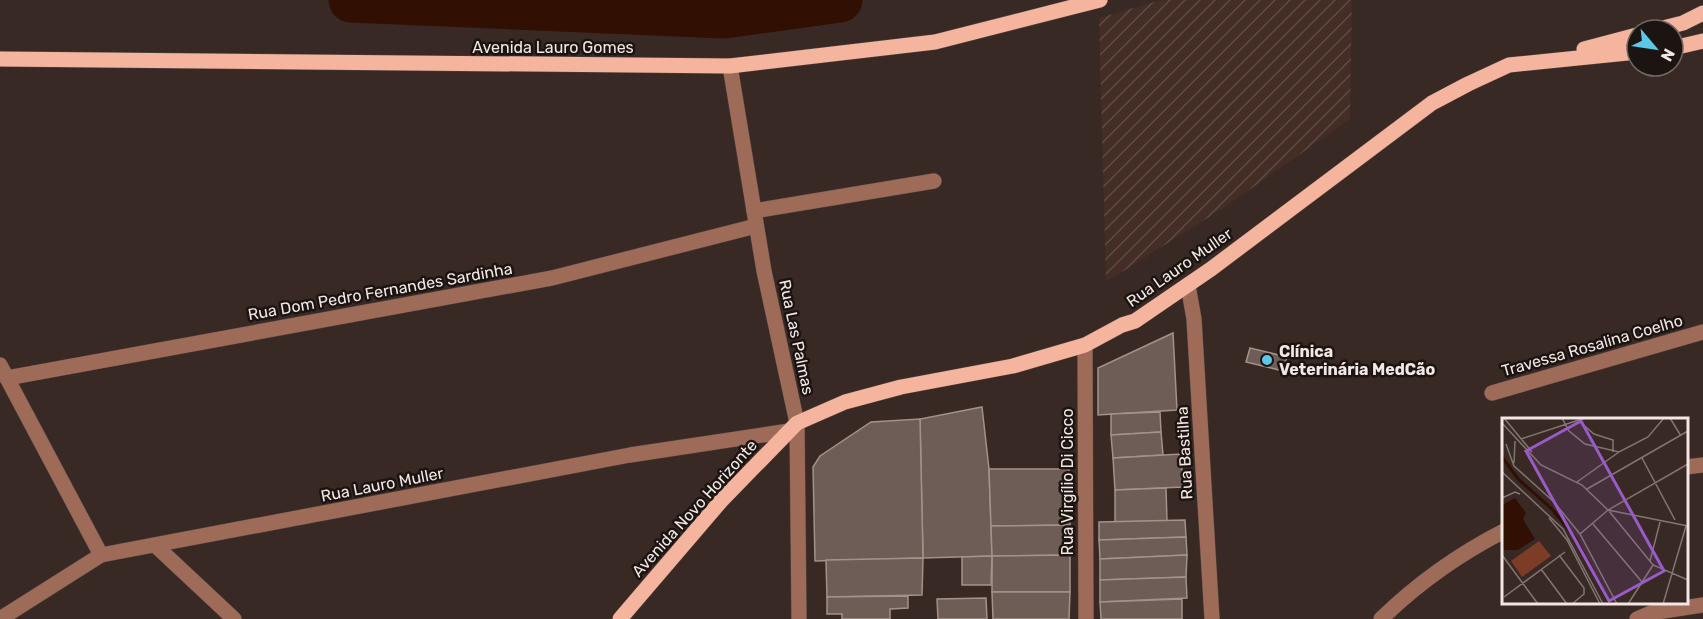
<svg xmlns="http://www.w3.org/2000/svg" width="1703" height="619" viewBox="0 0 1703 619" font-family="Rubik,sans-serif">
	<defs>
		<pattern id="industrial-furrows" width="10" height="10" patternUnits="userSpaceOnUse" patternTransform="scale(1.5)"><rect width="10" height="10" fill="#432d25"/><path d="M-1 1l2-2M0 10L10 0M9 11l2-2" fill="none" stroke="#5f4b44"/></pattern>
	</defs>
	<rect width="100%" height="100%" fill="#382924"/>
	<path fill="url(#industrial-furrows)" d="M1161,0H1352L1350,119L1225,207L1106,282L1099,18Z"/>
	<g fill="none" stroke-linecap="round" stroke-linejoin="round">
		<path stroke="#310f03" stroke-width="45" d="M351,0L724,16L840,0"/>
	</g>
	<g fill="#6e5c56" stroke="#a4918a" stroke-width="1.5">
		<path d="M1173,333L1177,410L1098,415V368Z"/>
		<path d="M1250,348L1287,357L1283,371L1246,362Z"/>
		<path d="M982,407L989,469L992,556L923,558L920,419Z"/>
		<path d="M1160,412L1161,432L1111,435V414Z"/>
		<path d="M920,419L923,558L815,561L813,467L820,456L871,422Z"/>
		<path d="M1161,432L1163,455L1113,458L1111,435Z"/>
		<path d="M1181,454L1183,487L1115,490L1113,458Z"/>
		<path d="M989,469H1069L1070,525L991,526Z"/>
		<path d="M1166,488L1167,521L1115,522V490Z"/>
		<path d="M1185,520L1186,537L1099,540V522Z"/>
		<path d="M1070,525V555L992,556L991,526Z"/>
		<path d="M1186,537L1187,555L1100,559L1099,540Z"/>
		<path d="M1070,555V592H992V556Z"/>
		<path d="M1187,555L1186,577L1100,580V559Z"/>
		<path d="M992,556L991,585H962V557Z"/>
		<path d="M923,558L922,595L827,597L826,560Z"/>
		<path d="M1186,577L1187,598L1100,602V580Z"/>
		<path d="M992,592H1070L1069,619H993Z"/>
		<path d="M908,596V608L890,609V619H842V614H827V597Z"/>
		<path d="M986,598L987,619H938L937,599Z"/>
		<path d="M1182,599V619H1101L1100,602Z"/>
	</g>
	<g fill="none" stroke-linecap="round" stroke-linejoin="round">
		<defs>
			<g id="minor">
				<path d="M730,66L764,271L797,423L799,619"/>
				<path d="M754,211L934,181"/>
				<path d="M1188,285L1194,319L1212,619"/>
				<path d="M1085,345L1086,619"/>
				<path d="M0,365L101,555"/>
				<path d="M7,378L552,278L756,226"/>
				<path d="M1492,393L1703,332"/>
				<path d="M1686,467L1703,465"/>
				<path d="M156,546L234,619"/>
				<path d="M0,619L101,555L630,455L789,431"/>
				<path d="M1381,619C1417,584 1459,554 1504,531"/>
				<path d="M1637,619L1651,613L1703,605"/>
			</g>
			<g id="major">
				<path d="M1655,30L1683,23L1703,13"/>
				<path d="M1673,48L1703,41"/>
				<path d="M1584,49L1637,35"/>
				<path d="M0,59L730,66L935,42L1100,0"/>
				<path d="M620,619L721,501L797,423L845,402L901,387L1013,366L1085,345L1122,325L1135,321L1211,269L1432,103L1468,84L1509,65L1637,52"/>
			</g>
		</defs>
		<use href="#minor" stroke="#52443f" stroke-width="16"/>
		<use href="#major" stroke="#52443f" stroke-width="16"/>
		<use href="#minor" stroke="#9e6b59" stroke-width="15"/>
		<use href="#major" stroke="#f4b49e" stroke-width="15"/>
	</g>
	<circle fill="#5cc7e7" stroke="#1b1411" stroke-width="2" cx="1267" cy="360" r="6"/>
	<g text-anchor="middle" stroke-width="5" stroke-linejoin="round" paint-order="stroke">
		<g font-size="16" fill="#f2e7e4" stroke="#1b1411">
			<text x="553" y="53">Avenida Lauro Gomes</text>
			<text transform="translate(1179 267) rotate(-35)" y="6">Rua Lauro Muller</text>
			<text transform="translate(380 291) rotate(-10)" y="6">Rua Dom Pedro Fernandes Sardinha</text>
			<text transform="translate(797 337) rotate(78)" y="6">Rua Las Palmas</text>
			<text transform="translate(1592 345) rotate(-16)" y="6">Travessa Rosalina Coelho</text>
			<text transform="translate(1184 453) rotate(-93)" y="6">Rua Bastilha</text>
			<text transform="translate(1067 482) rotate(-90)" y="6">Rua Virgílio Di Cicco</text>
			<text transform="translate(382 484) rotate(-11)" y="6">Rua Lauro Muller</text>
			<text transform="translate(694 508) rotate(-48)" y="6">Avenida Novo Horizonte</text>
		</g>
		<g font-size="16" font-weight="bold" fill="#f2e7e4" stroke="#1b1411" text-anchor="start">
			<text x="1279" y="357">Clínica<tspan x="1279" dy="18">Veterinária MedCão</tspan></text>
		</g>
	</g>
	<g transform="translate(1502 418)">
		<rect width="186" height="186" fill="#382924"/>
		<path d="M37,123L49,138L20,159L9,143Z" fill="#7c3c25"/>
		<path d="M13,80L24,95L21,101L33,121L16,132H1L0,87Z" fill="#310f03"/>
		<path fill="none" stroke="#310f03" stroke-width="3" d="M0,39L16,61L49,90L73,119L108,186"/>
		<path fill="none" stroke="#827571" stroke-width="1.5" d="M2,0L30,34M60,0L67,13L83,26L117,34L146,19L162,0M168,0L179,18M77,3L92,16L111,22V34M0,5L39,47L80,67L106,92L186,108M19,21L83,0M4,26L12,48L52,84L78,116L115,186M140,40L173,102M12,45L13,23M0,54L61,111L101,186M75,64L117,34M85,71L186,13M0,80L13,74L18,76M107,93L151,147L186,162M47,100L65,122L98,186M91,106L140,164M78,116L106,92L186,46M0,137L36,186M57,137L82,170V176L70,186M148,143L158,104M39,151L65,186M2,179L63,134M126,186L151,147M161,186L184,108"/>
		<path fill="#995bc8" fill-opacity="0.15" stroke="#995bc8" stroke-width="3" d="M79,3L162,153L107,183L24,33Z"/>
		<rect width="186" height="186" fill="none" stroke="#f2e7e4" stroke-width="3"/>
	</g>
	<g transform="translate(1655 48) rotate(119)"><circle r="28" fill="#1b1411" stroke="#716865" stroke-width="1.5"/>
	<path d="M0-4.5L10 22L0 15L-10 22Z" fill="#5cc7e7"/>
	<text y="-9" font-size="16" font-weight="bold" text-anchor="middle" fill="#f2e7e4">N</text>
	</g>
</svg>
